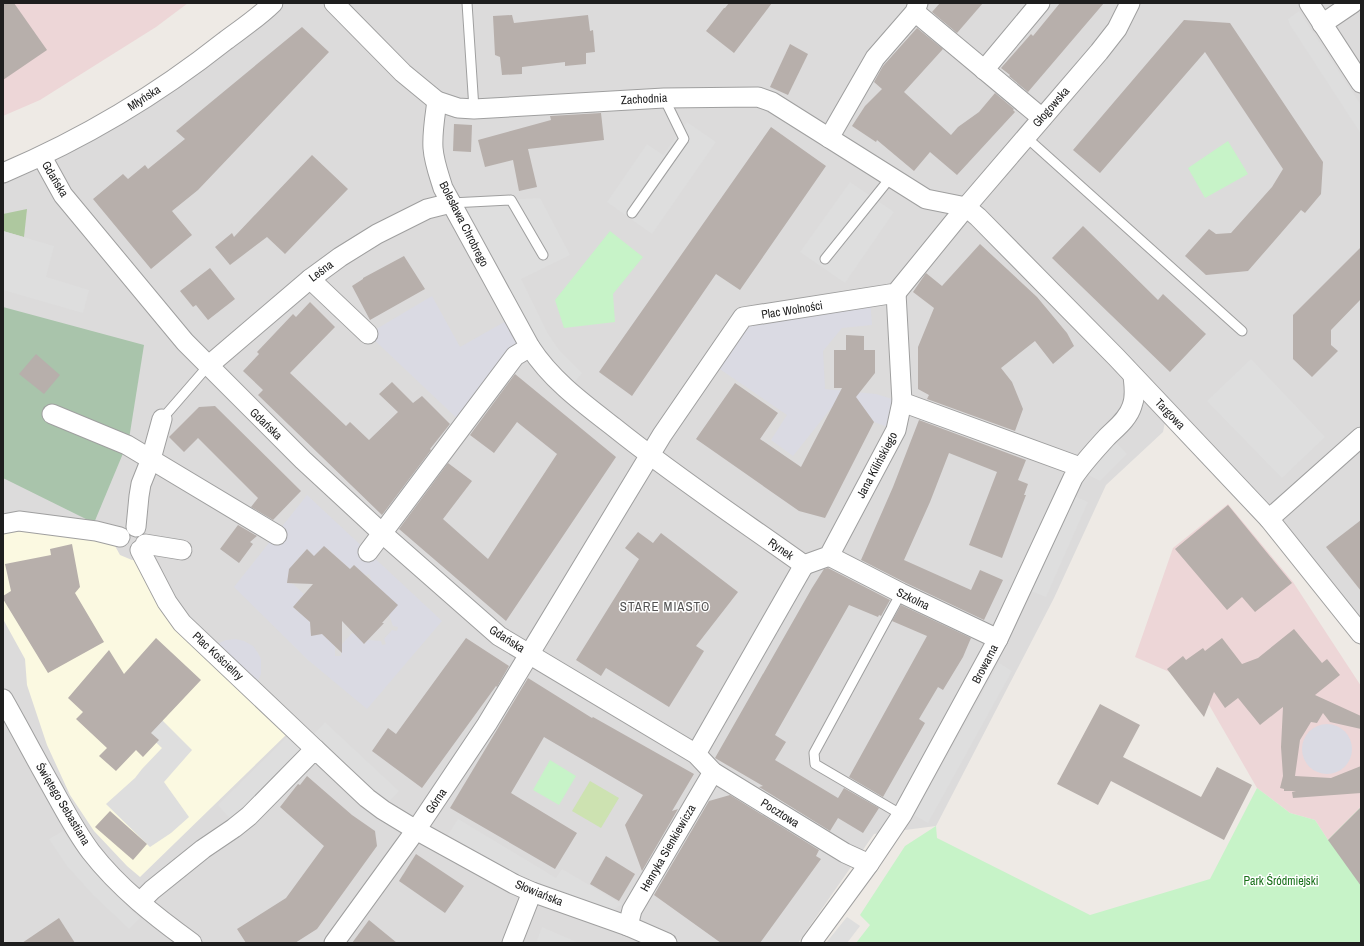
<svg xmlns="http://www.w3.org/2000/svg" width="1364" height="946" viewBox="0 0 1364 946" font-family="'Archivo Narrow',sans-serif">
	<rect width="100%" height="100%" fill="#eeeae5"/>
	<path fill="#dcdbdb" d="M273,3H1361V634L1167,412L1163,432L1106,485L1054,598L936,826L874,834L798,943H3V173L42,157Z"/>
	<g fill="#edd6d7">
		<path d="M3,3H188L156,27L86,71L40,100L3,116Z"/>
		<path d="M1228,504L1293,582L1361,686V807L1328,840L1315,820L1290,813L1257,788L1197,684L1135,657L1173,548Z"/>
	</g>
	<path fill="#fbf9e1" d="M29,531L76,535L114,544L120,555L132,560L136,559L152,595L162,611L288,733L140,877L127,866L94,831L70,795L47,745L27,685L25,659L3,619V533Z"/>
	<path fill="#cde2b1" d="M590,781L619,798L601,828L572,811Z"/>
	<path fill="#aec89f" d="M27,209L24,237L3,231V214Z"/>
	<path fill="#a9c4ab" d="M3,307L144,345L129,439L94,523L3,478Z"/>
	<g fill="#c7f3c8">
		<path d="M1228,141L1248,174L1205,198L1188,168Z"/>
		<path d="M610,231L643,257L613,294L615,322L564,328L555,300Z"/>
		<path d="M550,760L576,776L559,805L533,790Z"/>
		<path d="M1257,788L1290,813L1315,820L1328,840L1361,807V943H856L870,925L860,915L905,846L936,826L937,838L1090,915L1210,879Z"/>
	</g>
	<g fill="#dedede">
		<path d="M1299,11L1361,105V134L1290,25L1288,19Z"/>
		<path d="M687,122L716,142L652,234L607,202L647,144L663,155Z"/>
		<path d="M850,182L894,212L845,283L800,252Z"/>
		<path d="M540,198L570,255L521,279L548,334L559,350L582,373L567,391L451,203Z"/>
		<path d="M3,231L54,246L46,277L89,290L83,313L3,290Z"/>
		<path d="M1251,359L1325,437L1282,478L1207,401Z"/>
		<path d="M1116,442L1127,454L1100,481L1088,475Z"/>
		<path d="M1074,496L1088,502L1046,597L1031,591Z"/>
		<path d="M999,663L1012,671L928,823L914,815Z"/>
		<path d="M161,719L192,750L164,782L189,817L171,833L150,847L106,804L135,778L142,769L162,748L147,734Z"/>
		<path d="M325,722L399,791L387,804L313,735Z"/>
		<path d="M290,734L304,747L232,821L218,805Z"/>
		<path d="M458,819L556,878L562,869L622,904L613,910L534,884L448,835Z"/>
		<path d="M63,831L83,858L106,885L140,918L129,929L93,895L67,866L49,839Z"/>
		<path d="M847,917L860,926L847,943H826Z"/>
		<path d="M542,927L579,943H536Z"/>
	</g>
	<g fill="#dadae3" fill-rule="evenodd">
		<path d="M432,296L460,347L513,317L530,347L464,425L368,334Z"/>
		<path d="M870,298L872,325L842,328L823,351L825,389L876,394L902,402L896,430L874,422L863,407H832L793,456L771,440L787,415L711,363L743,317Z"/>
		<path d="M307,495L442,621L367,709L308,660L234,587ZM322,548H327L350,569L354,565L366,576L368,574L371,578L370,580L389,615L393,626L398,627L397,631L392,630L384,639L386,644L382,645L381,641L368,640L364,644L357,630L354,634L352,633L342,644L341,656H335V646L322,634L311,635L310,628L322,626L320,609L309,621L293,607L304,594L293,584L287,583V581L301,572L293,564L307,549L314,556Z"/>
		<path d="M236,639L244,641L253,646L258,653L261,659V674L258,681L252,688L211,650L219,643L226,640Z"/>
		<circle cx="1327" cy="749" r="25"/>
	</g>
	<g fill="#b7afab">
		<path d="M3,3H14L47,50L3,80Z"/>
		<path d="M729,3H772L734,53L706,31L724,8H725Z"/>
		<path d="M940,3H983L957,33L932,12Z"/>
		<path d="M1060,3H1104L1028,92L1009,76L1010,75L1001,68L1031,34L1033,36Z"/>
		<path d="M512,15L514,23L588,15L590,31L593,30L595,52L586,53V64L565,66V62L522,67V74L502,75L500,57L495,55L493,16Z"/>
		<path d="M1184,20L1230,23L1323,162L1321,194L1305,213L1301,210L1248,271L1206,275L1185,256L1209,229L1216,234L1231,233L1272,187L1283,169L1205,52L1100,173L1073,150Z"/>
		<path d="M302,27L329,52L198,190L172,211L192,235L151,269L93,199L123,174L128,179L145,165L148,169L185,139L176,131Z"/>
		<path d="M917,28L943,49L904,92L951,135L958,127L979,112L995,93L1014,109L1013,110L1015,112L957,175L930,152L914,171L877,140L876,142L852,126L865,106L882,89L874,82L883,66Z"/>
		<path d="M790,44L808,54L788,95L770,87Z"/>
		<path d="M601,113L604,140L528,149L537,187L519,191L513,160L485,167L478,140L551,120L550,116Z"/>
		<path d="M454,124L472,125L471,152L453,151Z"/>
		<path d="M771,127L826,166L740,290L716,274L632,396L599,372Z"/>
		<path d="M312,155L348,189L285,254L267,237L230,265L215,247L232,233L234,237Z"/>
		<path d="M1083,226L1158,300L1163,294L1206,334L1170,372L1052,258Z"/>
		<path d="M980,244L1037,297L1067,333L1074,346L1053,364L1035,341L1001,368L1012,382L1023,409L1015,431L927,399L929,395L918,389V347L934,308L913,292L926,273L942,286Z"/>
		<path d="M1361,247V299L1331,330V345L1338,351L1312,377L1293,359V315Z"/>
		<path d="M404,256L425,289L370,320L352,286L363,279V278Z"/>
		<path d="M210,268L235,299L208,320L196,305L193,307L180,291Z"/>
		<path d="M310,302L335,327L290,373L346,426L350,422L369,440L398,412L379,394L392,382L413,403L422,396L450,424L430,449L431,450L382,515L258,395L263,390L243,371L259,354L257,352L293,314L296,317Z"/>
		<path d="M846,335L864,336V350H875V373L856,397L874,422L825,518L799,511L696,439L735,383L778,413L760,439L801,467L842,388H834V350H846Z"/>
		<path d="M36,354L60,375L44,394L19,374Z"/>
		<path d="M515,374L616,457L506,621L399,529L448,463L472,481L443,519L488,559L557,454L517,422L494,453L470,435Z"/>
		<path d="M215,406L301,491L273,520L251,507L258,498L198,438L184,452L169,437L199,407Z"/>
		<path d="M919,420L1026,460L1018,480L1028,484L1024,495H1026L1002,558L969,545L997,472L949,453L930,502L904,560L971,590L980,570L1003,580L984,620L906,583L861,560L893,487Z"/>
		<path d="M1228,505L1292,583L1255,612L1242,597L1227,610L1175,549Z"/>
		<path d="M1361,520V591L1326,547Z"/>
		<path d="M238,525L257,536L250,542L253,544L239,563L220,549Z"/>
		<path d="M638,532L653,543L661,533L738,592L696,646L704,651L669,707L606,668L601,676L576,660L639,559L625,548Z"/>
		<path d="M72,544L80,587L75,593L104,642L48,673L3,599V596L11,591L5,564L51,555L50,549Z"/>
		<path d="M324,546L350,569L354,565L398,605L382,623H384L364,644L342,621V653L322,634L311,636L310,622L293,607L313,584L287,583L289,569L307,549L314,556Z"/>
		<path d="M828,568L890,600L881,616L879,615L878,617L849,605L775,735L786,742L775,760L838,798L844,788L879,808L863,833L838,818L830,831L759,787L763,786L715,758L812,588L824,569Z"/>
		<path d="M901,605L971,638L963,657L943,690L938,687L919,719L925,723L883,797L849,777L927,636L892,621Z"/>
		<path d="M1294,629L1322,663L1327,659L1340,675L1315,695L1361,716V729L1330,722L1323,713L1317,723L1311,722L1300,740L1295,776L1331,778L1361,766V793L1293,798L1292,792L1296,791H1284V789L1280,788L1283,776L1281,747L1283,707L1260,725L1238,698L1225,708L1214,692L1204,717L1167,669L1183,656L1186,660L1203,648L1205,651L1222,638L1242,664L1258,658Z"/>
		<path d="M156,638L201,680L151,733L159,740L143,757L136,750L116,771L99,756L107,748L76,719L83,712L68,698L109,650L124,674Z"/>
		<path d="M466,638L509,666L497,687L496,686L422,788L372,751L388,728L396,734Z"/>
		<path d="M528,678L592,718L593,717L694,774L672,811L678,809L642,871L625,825L643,795L544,737L511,793L577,833L555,869L450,808Z"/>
		<path d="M1100,704L1140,725L1123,757L1201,797L1217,767L1252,785L1224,840L1111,781L1098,805L1057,784Z"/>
		<path d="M307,776L352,815L375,831L377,846L317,929L295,943H246L237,929L286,898L324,846L280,807L298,784L300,785Z"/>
		<path d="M730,795L819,850L816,856L821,859L760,943H721L654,895L709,801Z"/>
		<path d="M1361,807V886L1328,840Z"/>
		<path d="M110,811L147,844L133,860L95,827Z"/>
		<path d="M416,854L464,886L445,913L399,881Z"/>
		<path d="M606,856L635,874L619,901L590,884Z"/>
		<path d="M59,918L75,943H22Z"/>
		<path d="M369,920L397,943H352Z"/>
	</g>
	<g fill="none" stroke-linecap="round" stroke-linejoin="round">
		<defs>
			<g id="lane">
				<path d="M467,3L474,109"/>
				<path d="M1026,137L1242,331"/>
				<path d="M451,203L511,200L543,255"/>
				<path d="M632,213L684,139L664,98"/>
				<path d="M825,259L891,177"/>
				<path d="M162,419L208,366"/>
				<path d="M901,593L814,753L815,764L902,815"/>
			</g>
			<g id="street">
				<path d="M334,3L403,73L437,101L458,108L474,109L664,98L758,97L772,102L926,199L966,207L978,217L1116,357L1269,519L1361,634"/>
				<path d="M1309,3L1361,83"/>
				<path d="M915,12L1042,118"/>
				<path d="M1322,24L1353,3"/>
				<path d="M984,70L1040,3"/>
				<path d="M829,138L875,58L915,12L918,3"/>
				<path d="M42,157L63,195L185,342L303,460L383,534L499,636L696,754L713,772L845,853L869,864"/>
				<path d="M3,173C83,139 157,95 225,41C241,29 259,17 273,3"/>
				<path d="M310,279L368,334"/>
				<path d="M530,347C552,381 584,404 615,428C676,477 741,520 804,565"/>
				<path d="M208,366L310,279L340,257L377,234L427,209L451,203"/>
				<path d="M902,402L1080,467"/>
				<path d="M52,414L127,445L277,535"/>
				<path d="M1269,519L1361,437"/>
				<path d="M3,524L19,521L96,531L120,537"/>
				<path d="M136,527L139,496L141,484L151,459L162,419"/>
				<path d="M145,544L182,550"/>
				<path d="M140,550L167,602L182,623L315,749"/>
				<path d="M368,552L515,356L530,347L443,188C439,175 434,162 433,148C432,133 435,116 437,101"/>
				<path d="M829,556L901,593L998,639"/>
				<path d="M804,565L829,556L896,430L902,402L896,293"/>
				<path d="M3,699C19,727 34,756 50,784C63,807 75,831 91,852C119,888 156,917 192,943"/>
				<path d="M696,754L804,565"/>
				<path d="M140,902L152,890L203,849L234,828L249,816L315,749L367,798L383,810L416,830L514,884L532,892L628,926L667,943"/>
				<path d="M628,926L632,910L713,772"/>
				<path d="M334,943L416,830L487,724L662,435L743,317L896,293L966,207L1099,52L1117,29L1130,3"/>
				<path d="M512,943L532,892"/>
				<path d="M811,943L869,864L902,815L998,639L1073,478C1083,463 1095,450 1107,437C1116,428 1128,419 1132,406C1136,396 1134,386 1133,376"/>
			</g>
		</defs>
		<use href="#lane" stroke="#9f9f9f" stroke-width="11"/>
		<use href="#street" stroke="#9f9f9f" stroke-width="21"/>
		<use href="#lane" stroke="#fff" stroke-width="9"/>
		<use href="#street" stroke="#fff" stroke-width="19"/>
	</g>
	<g text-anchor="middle" stroke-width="3" stroke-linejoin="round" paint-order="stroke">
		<g font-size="12" fill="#1e1e1e" stroke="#fff">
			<text transform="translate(144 98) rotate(-33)" y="4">Młyńska</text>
			<text transform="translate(644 99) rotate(-3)" y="4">Zachodnia</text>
			<text transform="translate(1051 107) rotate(-49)" y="4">Głogowska</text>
			<text transform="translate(55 179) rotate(59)" y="4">Gdańska</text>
			<text transform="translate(464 224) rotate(63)" y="4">Bolesława Chrobrego</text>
			<text transform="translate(321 271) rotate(-37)" y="4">Leśna</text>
			<text transform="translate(792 310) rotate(-9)" y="4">Plac Wolności</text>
			<text transform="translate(1170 414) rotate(46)" y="4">Targowa</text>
			<text transform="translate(266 424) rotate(44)" y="4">Gdańska</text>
			<text transform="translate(877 465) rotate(-62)" y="4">Jana Kilińskiego</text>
			<text transform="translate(781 549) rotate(35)" y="4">Rynek</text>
			<text transform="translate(913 599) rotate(26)" y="4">Szkolna</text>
			<text transform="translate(507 639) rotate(33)" y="4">Gdańska</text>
			<text transform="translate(218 656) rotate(43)" y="4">Plac Kościelny</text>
			<text transform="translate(985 664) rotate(-62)" y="4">Browarna</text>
			<text transform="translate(436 801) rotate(-56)" y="4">Górna</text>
			<text transform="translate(63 804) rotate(59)" y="4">Świętego Sebastiana</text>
			<text transform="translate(780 813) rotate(32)" y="4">Pocztowa</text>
			<text transform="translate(668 848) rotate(-60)" y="4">Henryka Sienkiewicza</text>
			<text transform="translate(539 893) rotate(22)" y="4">Słowiańska</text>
		</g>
		<g font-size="12" fill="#187019" stroke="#fff">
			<text x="1281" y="885">Park Śródmiejski</text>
		</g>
		<g font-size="13" letter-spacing="1" fill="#515151" stroke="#fff">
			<text x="665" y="611">STARE MIASTO</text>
		</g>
	</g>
	<rect width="1364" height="946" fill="none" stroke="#1e1e1e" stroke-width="8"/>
</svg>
